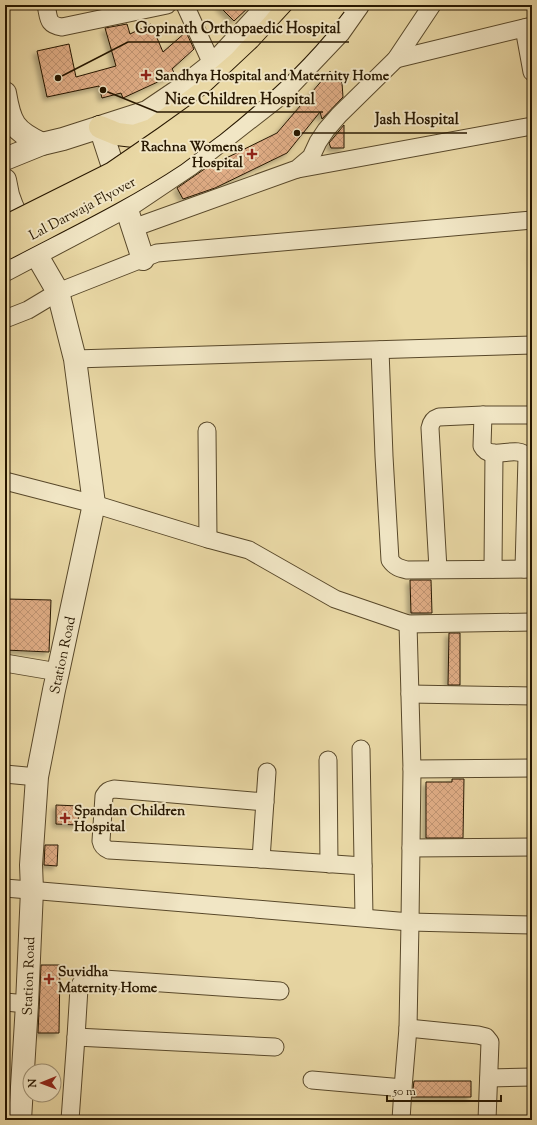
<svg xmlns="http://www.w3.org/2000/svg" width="537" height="1125" viewBox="0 0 537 1125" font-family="'Sorts Mill Goudy',serif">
	<defs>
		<pattern id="building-cross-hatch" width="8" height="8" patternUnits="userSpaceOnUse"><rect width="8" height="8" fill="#e0ad86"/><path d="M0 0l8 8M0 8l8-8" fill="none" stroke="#c09472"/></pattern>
		<filter id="shadow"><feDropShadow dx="-3.5" dy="3.5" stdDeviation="2" flood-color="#0004"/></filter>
	</defs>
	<rect width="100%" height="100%" fill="#ead9a6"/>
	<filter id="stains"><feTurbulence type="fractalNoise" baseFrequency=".005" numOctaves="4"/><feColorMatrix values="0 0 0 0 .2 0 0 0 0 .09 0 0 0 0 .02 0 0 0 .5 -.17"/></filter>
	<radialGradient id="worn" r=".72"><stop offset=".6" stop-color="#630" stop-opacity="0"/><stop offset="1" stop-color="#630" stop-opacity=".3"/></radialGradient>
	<g fill="url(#building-cross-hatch)" stroke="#271700" filter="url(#shadow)">
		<path d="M218,5H251L234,21Z"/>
		<path d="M127,24L130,34L151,24L163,52L186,32L194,49L172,69L175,74L123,98L121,93L102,98L99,86L47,97L37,51L69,44L76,77L116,66L105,28Z"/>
		<path d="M330,71L342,83L343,97L322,119L320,112L287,153L215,188L183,199L177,188L206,168L277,133Z"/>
		<path d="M344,125V148H331L329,143Z"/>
		<path d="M410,580H431L432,613H411Z"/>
		<path d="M7,599L51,600L49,652L5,650Z"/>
		<path d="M449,633H460V685H448Z"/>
		<path d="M452,779H464L463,838H426V782H452Z"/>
		<path d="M56,805L79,806L78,825L56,824Z"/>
		<path d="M45,845H58L57,866L44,865Z"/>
		<path d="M41,965H60L59,1033H38Z"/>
		<path d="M414,1081H471V1097H412Z"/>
	</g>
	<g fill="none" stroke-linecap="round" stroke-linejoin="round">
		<defs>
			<g id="minor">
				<path d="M46,5C49,18 47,25 62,27L167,5"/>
				<path d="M185,5L212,64"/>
				<path d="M524,28L532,72"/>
				<path d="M396,59L532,26"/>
				<path d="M298,169L532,126"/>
				<path d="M133,228L297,169L311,157L318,142L326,130L339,115L396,59L432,5"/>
				<path d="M5,319L28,310L58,292L157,253L532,220"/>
				<path d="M380,350L384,456L390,560C395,567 399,568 407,570L532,569"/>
				<path d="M75,359L532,345"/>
				<path d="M483,415L482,446C491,463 517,443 527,457L524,569"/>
				<path d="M207,431L208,539"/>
				<path d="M5,481L94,504L208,539L249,550L335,599L408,624L532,622"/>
				<path d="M438,569L430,428C431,422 433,419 439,417L483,415H532"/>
				<path d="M493,569L494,453"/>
				<path d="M5,663L58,672"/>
				<path d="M410,694L532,696"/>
				<path d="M361,749L364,917"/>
				<path d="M328,760L329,864"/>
				<path d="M412,769L532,768"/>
				<path d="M5,774L37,777"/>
				<path d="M265,802L114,789C109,790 107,791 104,796L101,841C102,846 104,848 109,850L261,859L363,866"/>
				<path d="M411,848L532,847"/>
				<path d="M261,859L267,772"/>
				<path d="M5,888L410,922L532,925"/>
				<path d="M5,1002L27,1004"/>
				<path d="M408,1028L478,1035L486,1037L490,1042L487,1120"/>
				<path d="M76,1037L275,1047"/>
				<path d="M489,1078L532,1077"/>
				<path d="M312,1080L403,1088"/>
				<path d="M5,1113L20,1114"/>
				<path d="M70,1120L76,1037L79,988C81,982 83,980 89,978L280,991"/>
				<path d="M401,1120L403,1088L408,1028L410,922L412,769L408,624"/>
			</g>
			<g id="tertiary">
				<path d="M5,93C10,123 14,131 42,144"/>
				<path d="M100,127L143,259"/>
				<path d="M5,159L42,144L63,139L147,112L184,87L217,61L269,5"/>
				<path d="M5,180L8,195L12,206L36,254L58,292L75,359L94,504L58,672L54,690L37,777L31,865L32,890L27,1004L20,1120"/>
				<path d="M5,270L132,203L190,164L282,92L339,32L358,5"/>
			</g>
			<path id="trunk" d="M100,127L117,134L134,136L152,130L210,87L240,61L273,25L289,5"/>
		</defs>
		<use href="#minor" stroke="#58482a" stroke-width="19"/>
		<use href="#tertiary" stroke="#58482a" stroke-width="24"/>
		<use href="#trunk" stroke="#271700" stroke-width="24"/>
		<use href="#minor" stroke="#f1e6c5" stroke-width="17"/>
		<use href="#tertiary" stroke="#f1e6c5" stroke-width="22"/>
		<use href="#trunk" stroke="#ead9a6" stroke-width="22"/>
		<defs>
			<g id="trunk-bridge">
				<path d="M5,227L113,173L164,138L217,100L265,55L311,5"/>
				<path d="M5,249C62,219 121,191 175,155C188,146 200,135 213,126C258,90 301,51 335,5"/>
			</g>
		</defs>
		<use href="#trunk-bridge" stroke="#271700" stroke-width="24" stroke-linecap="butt"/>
		<use href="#trunk-bridge" stroke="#ead9a6" stroke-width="22"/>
	</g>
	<g fill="#8f2418" stroke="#f1e6c5" stroke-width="1.5">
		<path d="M144 69h4v4h4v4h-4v4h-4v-4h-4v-4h4z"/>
		<path d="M250 148h4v4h4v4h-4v4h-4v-4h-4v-4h4z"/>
		<path d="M63 812h4v4h4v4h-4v4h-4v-4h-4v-4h4z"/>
		<path d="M47 973h4v4h4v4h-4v4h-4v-4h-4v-4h4z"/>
	</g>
	<g text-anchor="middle" stroke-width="4" stroke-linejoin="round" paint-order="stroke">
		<g font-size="14" font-weight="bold" fill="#271700" stroke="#f1e6c5" text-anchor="start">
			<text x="155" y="80">Sandhya Hospital and Maternity Home</text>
			<text x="243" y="151" text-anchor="end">Rachna Womens<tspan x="243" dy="16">Hospital</tspan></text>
			<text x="74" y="815">Spandan Children<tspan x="74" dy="16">Hospital</tspan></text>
			<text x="58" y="976">Suvidha<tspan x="58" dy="16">Maternity Home</tspan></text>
		</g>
		<g font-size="14" fill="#271700" stroke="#f1e6c5">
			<text transform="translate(82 208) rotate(-28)" y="5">Lal Darwaja Flyover</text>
			<text transform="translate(62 655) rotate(-78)" y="5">Station Road</text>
			<text transform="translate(28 976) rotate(-88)" y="5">Station Road</text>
		</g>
	</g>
	<path fill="none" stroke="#271700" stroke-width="1.5" d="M58 78L128 42H349M103 90L157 112H323M297 133L367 133H467"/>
	<g fill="#271700" stroke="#f1e6c5" stroke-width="1.5">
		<circle cx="58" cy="78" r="4"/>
		<circle cx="103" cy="90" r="4"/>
		<circle cx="297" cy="133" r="4"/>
	</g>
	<g font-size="15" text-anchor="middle" font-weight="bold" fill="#271700" stroke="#f1e6c5" stroke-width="4" stroke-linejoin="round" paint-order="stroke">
		<text x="238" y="33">Gopinath Orthopaedic Hospital</text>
		<text x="240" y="104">Nice Children Hospital</text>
		<text x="417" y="124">Jash Hospital</text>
	</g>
	<rect width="537" height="1125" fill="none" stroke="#ead9a6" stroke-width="20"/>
	<rect x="6" y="6" width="525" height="1113" fill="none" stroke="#271700" stroke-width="2"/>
	<rect x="10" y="10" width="517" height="1105" fill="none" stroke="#271700"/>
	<g transform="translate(42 1083) rotate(269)"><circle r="19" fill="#f1e6c5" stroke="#a09376"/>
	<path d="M0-3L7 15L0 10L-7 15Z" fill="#8f2418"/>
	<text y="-6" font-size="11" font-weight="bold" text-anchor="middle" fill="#271700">N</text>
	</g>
	<path d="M387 1095v6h114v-6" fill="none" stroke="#271700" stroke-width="2"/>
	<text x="393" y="1095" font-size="12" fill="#271700" stroke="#f1e6c5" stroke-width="3" paint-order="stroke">50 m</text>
	<rect width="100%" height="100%" filter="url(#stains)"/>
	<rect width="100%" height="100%" fill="url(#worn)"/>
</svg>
